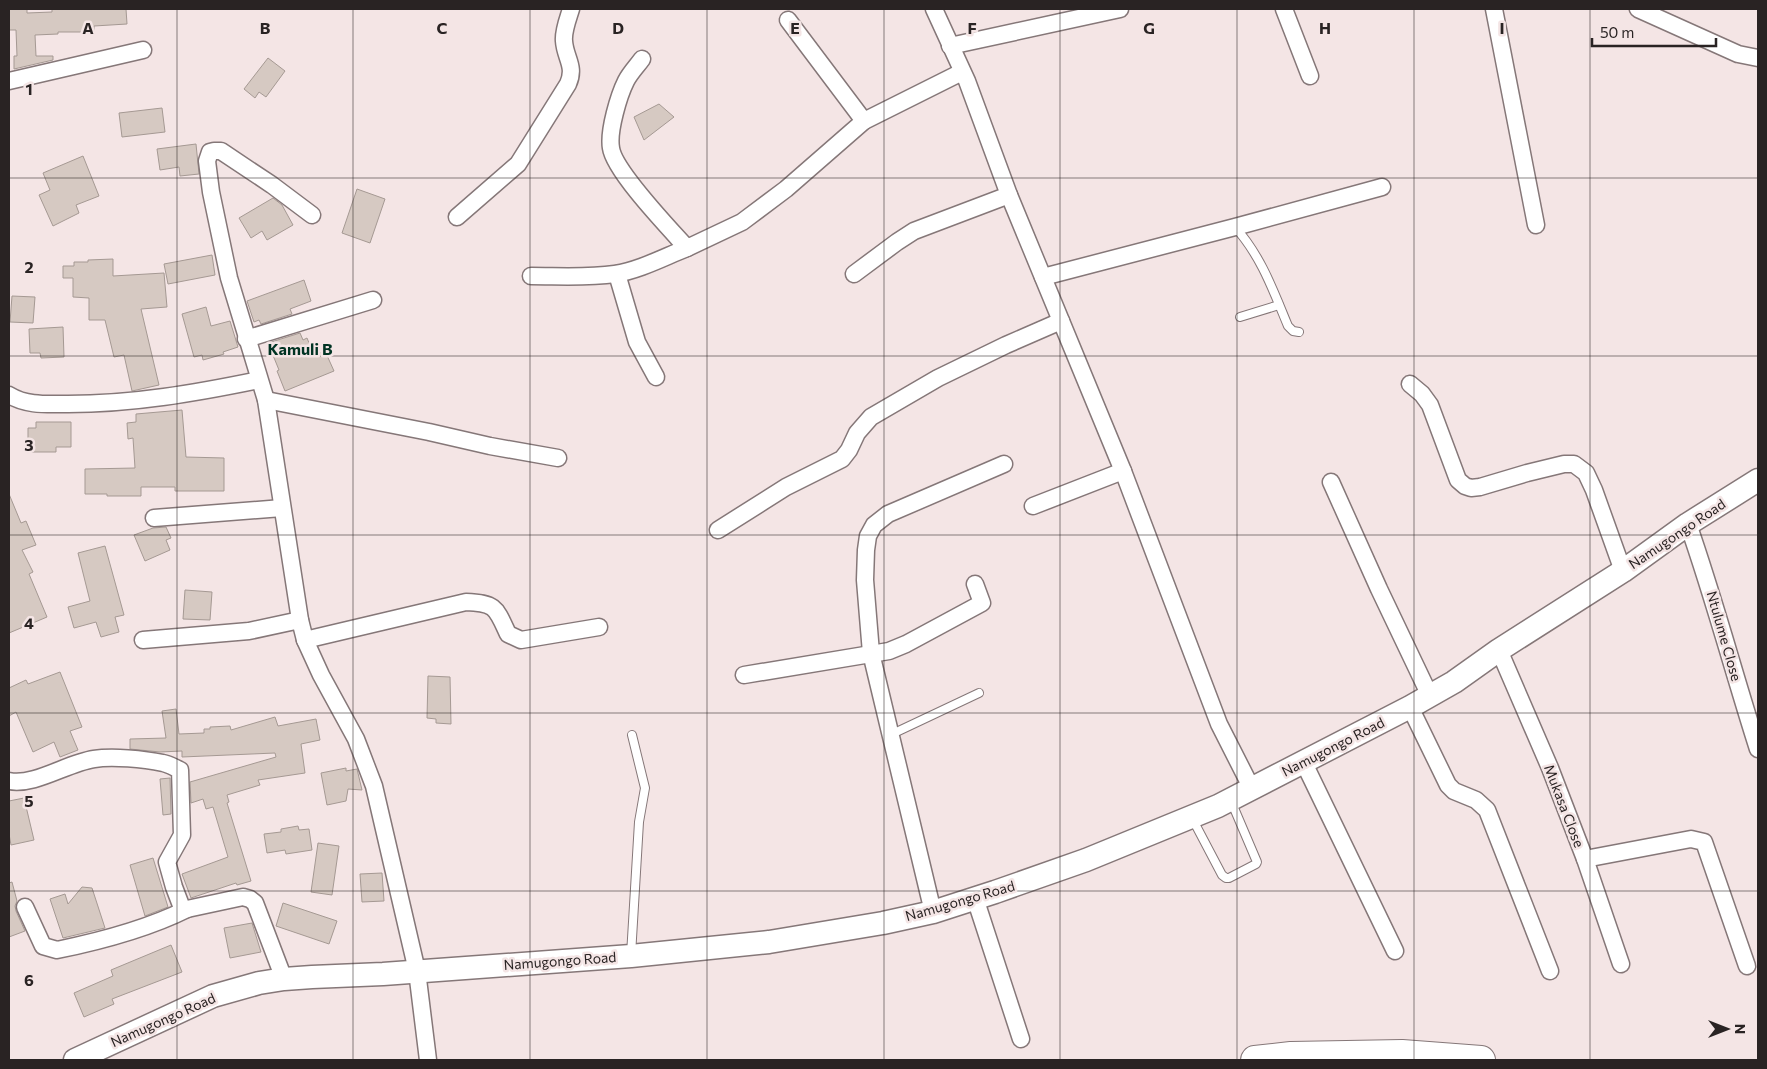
<svg xmlns="http://www.w3.org/2000/svg" width="1767" height="1069" viewBox="0 0 1767 1069" font-family="Commissioner,sans-serif">
	<rect width="100%" height="100%" fill="#f4e5e5"/>
	<g fill="#d6c9c2" stroke="#a59993">
		<path d="M9,9H27V13L52,12V9H126L127,24L94,26V32H58V34L35,35L36,56H53V60L14,69V56H17L16,30H9Z"/>
		<path d="M268,58L285,71L266,97L259,92L255,98L244,89Z"/>
		<path d="M659,104L674,117L644,140L634,117Z"/>
		<path d="M162,108L165,132L122,137L119,113Z"/>
		<path d="M196,144L199,174L180,176L179,167L160,170L157,149Z"/>
		<path d="M83,156L99,196L76,205L79,213L53,226L39,195L50,190L43,173Z"/>
		<path d="M357,189L385,199L370,243L342,233Z"/>
		<path d="M273,198L282,205L293,225L267,240L262,231L251,238L239,218Z"/>
		<path d="M212,255L215,275L168,284L164,264Z"/>
		<path d="M113,259V276L164,273L167,307L141,309L159,385L132,391L124,355L114,357L105,320H89V298L73,297V278H63V266H74V262H88V260Z"/>
		<path d="M304,280L311,301L290,309L292,314L261,324L259,320L254,322L247,301Z"/>
		<path d="M12,296L35,297L33,323L10,322Z"/>
		<path d="M206,307L211,326L230,321L238,347L223,352L224,354L203,360L202,355L194,357L182,314Z"/>
		<path d="M63,327L64,357L41,358L40,353H30L29,329Z"/>
		<path d="M300,333L303,340L307,338L314,355L325,351L334,371L285,391L277,371L279,370L268,343Z"/>
		<path d="M182,410L186,457L224,458V491H175V487H141V496H107V494H85V469L135,468L133,438L128,439L127,423L136,422V414Z"/>
		<path d="M36,422H71V447H56V452H28V428H36Z"/>
		<path d="M9,494L21,523L26,521L36,545L22,550L33,572L29,574L47,617L9,633Z"/>
		<path d="M166,527L171,538L166,540L170,550L145,561L134,535L153,528Z"/>
		<path d="M105,546L124,615L115,617L119,632L101,637L96,622L74,628L68,607L90,601L78,553Z"/>
		<path d="M185,590L212,592L210,620L183,619Z"/>
		<path d="M60,672L82,727L70,731L78,750L60,757L54,742L33,752L16,712L9,716V688L26,680L28,684Z"/>
		<path d="M428,676L450,677L451,724L436,723V719L427,718Z"/>
		<path d="M176,709L179,734L204,733V729H210V727L230,726L231,730L275,717L278,726L316,719L320,740L301,744L305,773L258,780L260,785L227,795L229,802L227,803L251,881L237,885L236,883L191,898L182,874L228,857L213,807L206,809L203,799L191,803L190,782L276,757L275,753L182,757V751L160,752L130,749V739L166,738L162,711Z"/>
		<path d="M346,768V771L357,769L362,790L348,789L346,801L327,805L321,773Z"/>
		<path d="M170,778L171,814L163,815L160,779Z"/>
		<path d="M24,798L34,840L11,845L9,834V801Z"/>
		<path d="M298,826L299,830L309,829L312,850L286,854L285,850L267,853L264,834L281,832V829Z"/>
		<path d="M318,843L339,846L332,895L311,892Z"/>
		<path d="M153,858L168,907L145,916L130,865Z"/>
		<path d="M382,873L384,901L362,902L360,874Z"/>
		<path d="M12,882L17,901L15,906L16,911L25,931L9,937V883Z"/>
		<path d="M82,887L92,888L105,928L63,938L50,899L65,894L68,904Z"/>
		<path d="M283,903L337,921L329,944L276,926Z"/>
		<path d="M252,923L261,952L230,958L224,928Z"/>
		<path d="M171,945L182,972L112,999L114,1004L84,1017L74,993L113,976L111,970Z"/>
	</g>
	<g fill="none" stroke-linecap="round" stroke-linejoin="round">
		<defs>
			<g id="service">
				<path d="M1235,227C1261,256 1273,290 1288,326L1293,331L1299,332"/>
				<path d="M1240,317L1279,305"/>
				<path d="M890,735L979,693"/>
				<path d="M1192,818L1222,875L1226,878H1229L1256,864L1257,862L1231,801"/>
				<path d="M631,955L639,822L645,788L632,735"/>
			</g>
			<g id="minor">
				<path d="M934,9L967,81L1009,195L1123,471L1219,724L1252,789"/>
				<path d="M1284,9L1310,76"/>
				<path d="M1494,9L1536,225"/>
				<path d="M1638,9L1738,54L1758,58"/>
				<path d="M788,20L864,121"/>
				<path d="M950,46L1120,9"/>
				<path d="M642,59C637,66 630,73 626,81C619,95 608,131 611,148C614,171 670,229 687,248L742,222L786,189L864,121L962,72"/>
				<path d="M9,81L143,50"/>
				<path d="M312,215L272,185L221,151H214L210,152L207,161L211,192L229,278L266,400L300,620L305,640L321,675L356,739L374,786L417,971L428,1060"/>
				<path d="M457,217L518,164L568,84C576,66 565,58 564,41C563,31 568,19 571,9"/>
				<path d="M617,274L637,342L656,377"/>
				<path d="M854,274L897,242L914,231L1009,195"/>
				<path d="M531,276C559,276 587,278 615,274C640,270 664,257 687,248"/>
				<path d="M1043,277L1235,227L1382,187"/>
				<path d="M246,339L373,300"/>
				<path d="M1410,384L1422,394L1430,405L1458,480L1465,486L1471,488L1480,487L1527,473L1564,464H1574L1586,473L1594,490L1623,571"/>
				<path d="M9,395C27,406 47,404 68,404C133,404 196,393 259,380"/>
				<path d="M266,400L429,432L490,446L558,458"/>
				<path d="M1331,482L1379,589L1430,696"/>
				<path d="M1033,506L1123,471"/>
				<path d="M154,518L282,508"/>
				<path d="M1688,524C1714,598 1734,674 1758,749"/>
				<path d="M718,530L786,487L842,459L849,450L857,433L871,417L938,378L1006,345L1061,321"/>
				<path d="M143,640L249,631L300,620"/>
				<path d="M305,640L466,602C496,603 496,608 508,634L521,640L599,627"/>
				<path d="M1499,650L1550,768L1585,859L1621,964"/>
				<path d="M744,675L889,651L906,644L982,603L975,584"/>
				<path d="M1410,707L1448,785L1454,791L1476,800L1487,810L1550,971"/>
				<path d="M1304,763L1395,951"/>
				<path d="M9,781C35,786 67,763 94,759C112,756 144,759 163,763C169,764 175,768 180,770L182,835L167,862L174,887L182,908L187,909L243,897L250,899L255,903L284,979"/>
				<path d="M1585,859L1691,839L1704,842L1747,966"/>
				<path d="M975,898L1021,1039"/>
				<path d="M25,907L43,946L57,950C101,941 147,929 187,909"/>
				<path d="M933,912L871,653L865,580L866,550L868,536L874,525L888,514L1004,464"/>
			</g>
			<path id="secondary" d="M75,1060L213,996L259,983L284,979L312,977L383,974L631,956L769,942L883,923L933,912L995,892L1086,860L1218,806L1410,707L1454,682L1499,650L1623,571L1688,524L1758,480"/>
			<path id="motorway" d="M1255,1060L1291,1056L1402,1054L1481,1060"/>
		</defs>
		<use href="#service" stroke="#857778" stroke-width="10"/>
		<use href="#minor" stroke="#857778" stroke-width="19"/>
		<use href="#secondary" stroke="#857778" stroke-width="25"/>
		<use href="#motorway" stroke="#857778" stroke-width="30"/>
		<use href="#service" stroke="#fff" stroke-width="8"/>
		<use href="#minor" stroke="#fff" stroke-width="16"/>
		<use href="#secondary" stroke="#fff" stroke-width="22"/>
		<use href="#motorway" stroke="#fff" stroke-width="28"/>
	</g>
	<path fill="none" stroke="#292323" stroke-width="1" stroke-opacity="0.55" d="M177,9V1060M353,9V1060M530,9V1060M707,9V1060M884,9V1060M1060,9V1060M1237,9V1060M1414,9V1060M1590,9V1060M9,178H1758M9,356H1758M9,535H1758M9,713H1758M9,891H1758"/>
	<g text-anchor="middle" stroke-width="5" stroke-linejoin="round" paint-order="stroke">
		<g font-size="14" fill="#292323" stroke="#f4e5e5">
			<text transform="translate(1677 534) rotate(-34)" y="5">Namugongo Road</text>
			<text transform="translate(1724 636) rotate(74)" y="5">Ntulume Close</text>
			<text transform="translate(1333 747) rotate(-27)" y="5">Namugongo Road</text>
			<text transform="translate(1564 806) rotate(69)" y="5">Mukasa Close</text>
			<text transform="translate(960 901) rotate(-16)" y="5">Namugongo Road</text>
			<text transform="translate(560 961) rotate(-4)" y="5">Namugongo Road</text>
			<text transform="translate(163 1020) rotate(-24)" y="5">Namugongo Road</text>
		</g>
		<g font-size="16" font-weight="bold" fill="#003323" stroke="#f4e5e5">
			<text x="300" y="355">Kamuli B</text>
		</g>
	</g>
	<g font-size="16" text-anchor="middle" font-weight="bold" fill="#292323" stroke="#f4e5e5" stroke-width="5" stroke-linejoin="round" paint-order="stroke">
		<text x="88" y="34">A</text>
		<text x="265" y="34">B</text>
		<text x="442" y="34">C</text>
		<text x="618" y="34">D</text>
		<text x="795" y="34">E</text>
		<text x="972" y="34">F</text>
		<text x="1149" y="34">G</text>
		<text x="1325" y="34">H</text>
		<text x="1502" y="34">I</text>
		<text x="29" y="95">1</text>
		<text x="29" y="273">2</text>
		<text x="29" y="451">3</text>
		<text x="29" y="629">4</text>
		<text x="29" y="807">5</text>
		<text x="29" y="986">6</text>
	</g>
	<rect width="1767" height="1069" fill="none" stroke="#292323" stroke-width="20"/>
	<g transform="translate(1727 1029) rotate(90)" stroke="#f4e5e5" stroke-width="4" paint-order="stroke">
	<path d="M0-4L9 19L0 12L-9 19Z" fill="#292323"/>
	<text y="-8" font-size="14" font-weight="bold" text-anchor="middle" fill="#292323">N</text>
	</g>
	<path d="M1592 38v8h124v-8" fill="none" stroke="#292323" stroke-width="2.5"/>
	<text x="1600" y="38" font-size="15" fill="#292323" stroke="#f4e5e5" stroke-width="4" paint-order="stroke">50 m</text>
</svg>
